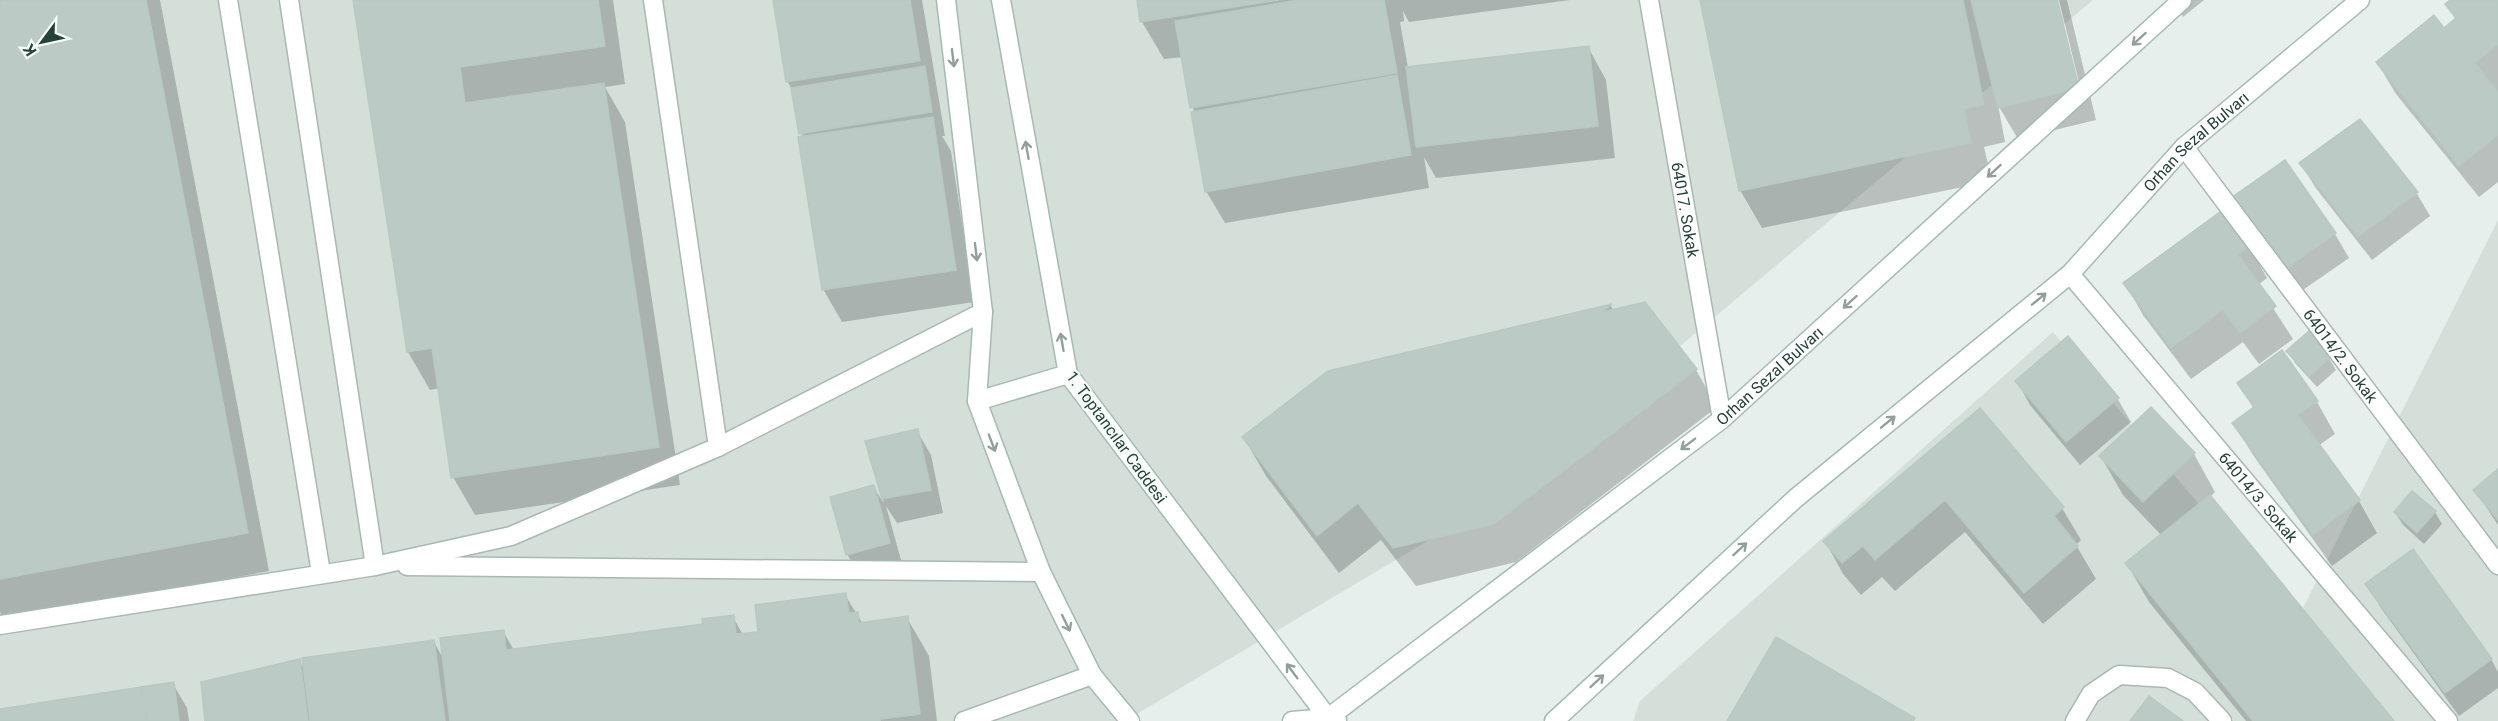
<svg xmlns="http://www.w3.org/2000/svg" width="2498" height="721" viewBox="0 0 2498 721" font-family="Roboto,sans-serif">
	<rect width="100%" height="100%" fill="#e6efeb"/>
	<g fill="#d4dfda">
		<path d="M0,0H2093L1495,501L1125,721H0Z"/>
		<path d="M2498,220V721H1633L1640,701L2053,332L2297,620Z"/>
	</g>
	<g fill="#0003">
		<path d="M0,0H160L269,571L5,620L0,612Z"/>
		<path d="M355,0H613L625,84L605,87L625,122L680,485L475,515L453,477L440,388L430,390L408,352Z"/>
		<path d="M774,0H922L945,136H942L951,151L974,302L842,322L823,289L803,138L793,91L787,81Z"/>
		<path d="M1138,0H1570L1409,22L1403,11L1404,21L1400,22L1408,68L1588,47L1606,80L1615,158L1436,178L1424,157L1429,188L1225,223L1206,191L1194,112L1183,57L1164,59L1142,22Z"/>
		<path d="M1701,0H2055L2079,96L2082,95L2059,0H2067L2096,120L2018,139L1998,105L2005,142L1984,147L1992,181L1762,228L1740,190Z"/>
		<path d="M2173,0H2204L2183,17Z"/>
		<path d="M2453,0H2498V182L2479,197L2396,94L2377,62L2444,30L2456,20L2447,5Z"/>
		<path d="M2285,162L2335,234L2349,258L2297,294L2246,222Z"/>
		<path d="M2301,163L2416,192L2430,216L2372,260L2315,187Z"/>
		<path d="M2249,246L2267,278L2258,285L2293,339L2259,364L2243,342L2191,379L2143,315L2125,283Z"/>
		<path d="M1611,306L1614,311L1696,370L1717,407L1516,562L1416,586L1381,540L1339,573L1266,476L1244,438L1329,372Z"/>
		<path d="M2288,351L2329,358L2336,370L2317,387L2295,363Z"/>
		<path d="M2017,381L2117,398L2131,422L2080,465L2030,405Z"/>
		<path d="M2239,383L2317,402L2335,434L2318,446L2359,501L2377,533L2332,566L2253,455L2234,423L2254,409Z"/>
		<path d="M1979,410L2062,508L2081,540L2076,545L2096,579L2043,624L1965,532L1895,591L1882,577L1861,595L1843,574L1825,541Z"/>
		<path d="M917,431L931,455L943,513L897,523L886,506L903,567L861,578L847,554L873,487L884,503L867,442Z"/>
		<path d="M2194,454L2215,492L2210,497L2392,721H2246L2149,602L2127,564L2162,536L2123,495L2101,457Z"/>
		<path d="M2498,471V525L2475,490Z"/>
		<path d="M2395,512H2435L2442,524L2424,544L2403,525Z"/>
		<path d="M2367,585L2491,659L2498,672V688L2459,716L2381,608Z"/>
		<path d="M845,595L863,624L907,618L929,656L937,721H206L299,661L305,671L434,642L444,660L503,631L514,650L704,626L733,617L743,635L760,633Z"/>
		<path d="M173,684L187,708L189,721H0V711Z"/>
	</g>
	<g fill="#bbcac4" stroke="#b8c9c2" stroke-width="1.5">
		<path d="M0,0H146L248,533L0,579Z"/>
		<path d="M353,0H598L605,46L460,67L465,103L604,83L659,447L451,478L432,348L407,352Z"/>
		<path d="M773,0H910L920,61L786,82Z"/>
		<path d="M1137,0H1279L1140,22Z"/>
		<path d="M1298,0H1384L1397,73L1190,108L1175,21Z"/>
		<path d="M1700,0H1963L1984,105L1964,109L1971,143L1739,191Z"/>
		<path d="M1971,0H2057L2079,88L1998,108Z"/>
		<path d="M2450,0H2498V44L2475,63L2498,92V135L2459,166L2376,62L2434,15L2444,28L2456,18L2445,4Z"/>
		<path d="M1589,46L1598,126L1416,147L1406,67Z"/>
		<path d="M925,66L932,112L799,134L791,88Z"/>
		<path d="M1397,75L1411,155L1205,192L1191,112Z"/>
		<path d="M933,117L956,270L822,290L798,137Z"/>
		<path d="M2360,119L2418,192L2358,237L2299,163Z"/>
		<path d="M2285,160L2336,233L2283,271L2231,198Z"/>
		<path d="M2224,209L2250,245L2238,255L2276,306L2240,333L2223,310L2171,348L2123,283Z"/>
		<path d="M1645,302L1697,369L1494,524L1393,548L1358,503L1317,536L1242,437L1328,371L1612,304L1602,312Z"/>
		<path d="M2309,331L2331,357L2309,376L2286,351Z"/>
		<path d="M2068,336L2119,398L2066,442L2015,381Z"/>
		<path d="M2282,350L2318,401L2298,415L2360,500L2313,535L2232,423L2254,407L2237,383Z"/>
		<path d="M2151,407L2195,453L2143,502L2099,456Z"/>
		<path d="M1980,408L2064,507L2054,516L2078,546L2024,593L1945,500L1875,560L1863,546L1842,563L1823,541Z"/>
		<path d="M918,429L931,490L882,499L865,441Z"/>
		<path d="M2498,469V520L2473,490Z"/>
		<path d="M874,485L890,543L846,555L830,497Z"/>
		<path d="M2412,491L2436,511L2417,533L2394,512Z"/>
		<path d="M2210,495L2394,721H2253L2125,563Z"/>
		<path d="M2413,549L2492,659L2445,693L2365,584Z"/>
		<path d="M846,593L849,613L858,612L859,623L908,616L920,714L880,719V721H450L440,638L504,630L506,650L703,624L702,619L734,615L736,634L758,632L755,605Z"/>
		<path d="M1776,637L1915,718L1913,721H1727Z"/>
		<path d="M434,640L445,721H310L302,658Z"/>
		<path d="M300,659L308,721H205L201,682Z"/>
		<path d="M174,682L179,721H147L141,687Z"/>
		<path d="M141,687L147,721H41L39,703Z"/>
		<path d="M2149,696L2183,721H2130Z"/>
		<path d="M39,703L41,721H0V709Z"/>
	</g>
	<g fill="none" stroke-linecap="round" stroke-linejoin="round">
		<defs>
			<g id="lane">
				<path id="s1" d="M2184,147L2498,565"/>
				<path d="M2075,721L2091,694L2119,675L2168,678L2195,692L2222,721"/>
			</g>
			<g id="street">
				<path d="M228,0L321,573"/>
				<path d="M289,0L375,566"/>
				<path d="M653,0L718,447"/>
				<path id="s2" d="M1649,0L1722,419"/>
				<path id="s3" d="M2070,274L2448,721"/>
				<path d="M407,566L1041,572"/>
				<path d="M0,625L375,566L511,536L718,447L983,312"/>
				<path d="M964,721L1092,675"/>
			</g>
			<g id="secondary">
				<path d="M946,0L983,312L977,401L1041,572L1092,675L1130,721"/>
				<path id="s4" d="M1001,0L1068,374L1328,718L1722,419L2182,0"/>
				<path d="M977,401L1068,374"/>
				<path d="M1292,721L1328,718L1337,720"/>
				<path id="s5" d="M1554,721L1796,498L2070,274L2184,147L2360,0"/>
			</g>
		</defs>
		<use href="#lane" stroke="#a8b8b2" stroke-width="21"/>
		<use href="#street" stroke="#a8b8b2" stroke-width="21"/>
		<use href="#secondary" stroke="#a4bbb3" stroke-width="21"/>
		<use href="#lane" stroke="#fff" stroke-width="18"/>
		<use href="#street" stroke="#fff" stroke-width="18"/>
		<use href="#secondary" stroke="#fff" stroke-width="18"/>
	</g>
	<defs><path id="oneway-shaft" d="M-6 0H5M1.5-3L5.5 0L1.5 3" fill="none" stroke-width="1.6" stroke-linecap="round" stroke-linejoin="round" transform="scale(1.5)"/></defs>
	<g stroke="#92a09c">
		<use href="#oneway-shaft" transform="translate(2139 39) rotate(138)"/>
		<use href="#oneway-shaft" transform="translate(953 58) rotate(83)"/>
		<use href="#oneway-shaft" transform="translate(1027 150) rotate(-100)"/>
		<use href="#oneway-shaft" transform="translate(1994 171) rotate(138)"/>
		<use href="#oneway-shaft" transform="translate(976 252) rotate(83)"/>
		<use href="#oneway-shaft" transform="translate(2039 299) rotate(-39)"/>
		<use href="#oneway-shaft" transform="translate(1850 302) rotate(138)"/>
		<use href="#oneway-shaft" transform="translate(1062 342) rotate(-100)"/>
		<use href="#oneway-shaft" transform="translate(1888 422) rotate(-39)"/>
		<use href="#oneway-shaft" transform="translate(992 443) rotate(69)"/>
		<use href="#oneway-shaft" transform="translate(1688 444) rotate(143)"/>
		<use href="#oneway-shaft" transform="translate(1740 549) rotate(-43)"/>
		<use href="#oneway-shaft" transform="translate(1066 623) rotate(64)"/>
		<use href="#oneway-shaft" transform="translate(1292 671) rotate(-127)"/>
		<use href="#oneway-shaft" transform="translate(1597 681) rotate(-43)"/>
	</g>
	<g text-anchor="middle" stroke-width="4.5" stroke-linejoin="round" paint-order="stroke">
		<g font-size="16" fill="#24423a" stroke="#f7fbf9">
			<text dy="6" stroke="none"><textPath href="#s5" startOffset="866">Orhan Sezal Bulvarı</textPath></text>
			<text dy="6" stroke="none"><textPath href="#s2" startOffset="213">64017. Sokak</textPath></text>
			<text dy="6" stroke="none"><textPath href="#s1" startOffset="261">64014/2. Sokak</textPath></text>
			<text dy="6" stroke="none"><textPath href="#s4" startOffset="1370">Orhan Sezal Bulvarı</textPath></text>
			<text transform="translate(1117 437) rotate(54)" y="6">1. Toptancılar Caddesi</text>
			<text dy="6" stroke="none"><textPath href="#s3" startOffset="292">64014/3. Sokak</textPath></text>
		</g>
	</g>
	<g transform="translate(42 42) rotate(237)" stroke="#f7fbf9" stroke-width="4.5" paint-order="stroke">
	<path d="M0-4.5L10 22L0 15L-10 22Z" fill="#24423a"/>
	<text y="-9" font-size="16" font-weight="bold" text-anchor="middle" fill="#24423a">K</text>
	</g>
</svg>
